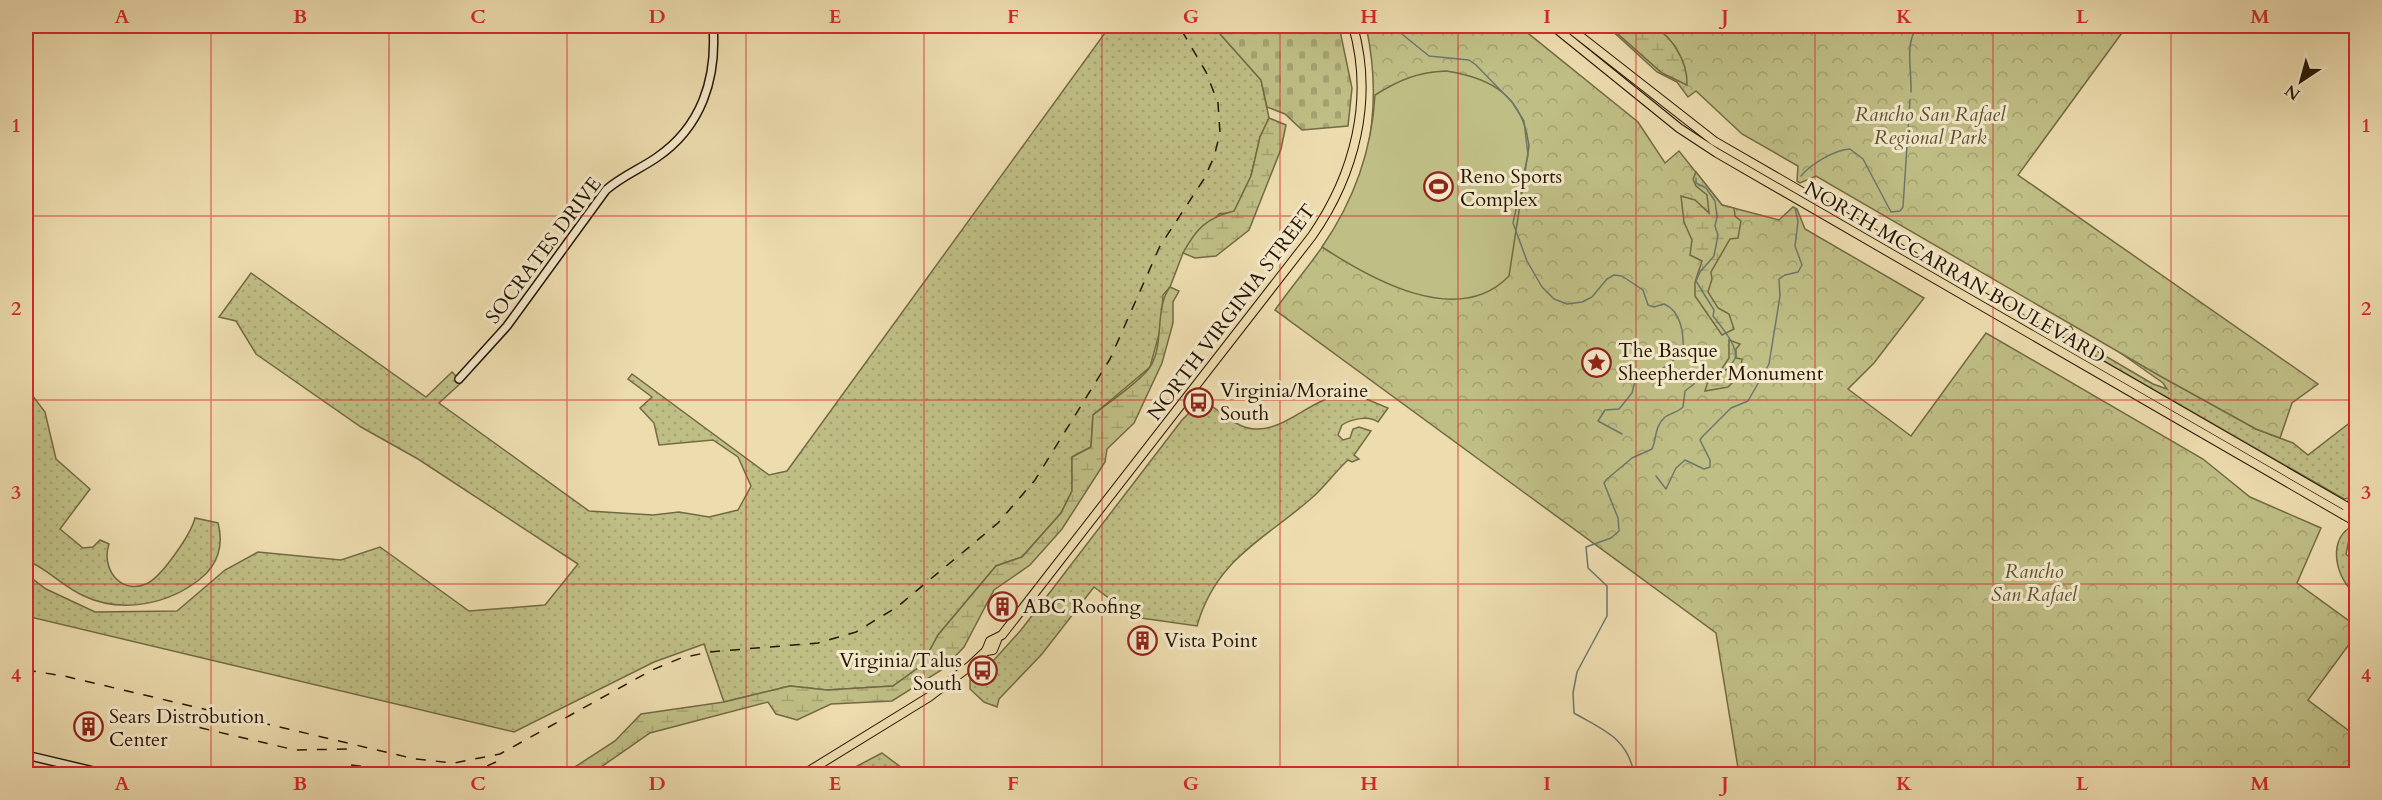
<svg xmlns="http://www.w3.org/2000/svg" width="2382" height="800" viewBox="0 0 2382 800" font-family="Cardo,serif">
	<defs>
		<pattern id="grass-dots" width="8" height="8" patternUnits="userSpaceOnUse" patternTransform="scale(1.5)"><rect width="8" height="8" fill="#bfbe85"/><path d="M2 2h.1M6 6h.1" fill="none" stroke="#a4a271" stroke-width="1.8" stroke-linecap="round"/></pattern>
		<pattern id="forest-crowns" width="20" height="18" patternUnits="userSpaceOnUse" patternTransform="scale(1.5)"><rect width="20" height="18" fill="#bfbe85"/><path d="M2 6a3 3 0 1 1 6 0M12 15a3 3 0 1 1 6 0" fill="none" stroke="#a4a271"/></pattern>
		<pattern id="wetland-marsh" width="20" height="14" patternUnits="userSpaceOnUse" patternTransform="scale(1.5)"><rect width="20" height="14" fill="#bfbe85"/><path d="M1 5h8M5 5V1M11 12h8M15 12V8" fill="none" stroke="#a4a271"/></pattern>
		<pattern id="cemetery-stones" width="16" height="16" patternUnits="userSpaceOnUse" patternTransform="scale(1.5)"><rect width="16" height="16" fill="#bfbe85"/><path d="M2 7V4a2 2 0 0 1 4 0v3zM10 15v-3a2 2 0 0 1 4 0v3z" fill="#a4a271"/></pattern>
	</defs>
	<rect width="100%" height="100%" fill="#eddcae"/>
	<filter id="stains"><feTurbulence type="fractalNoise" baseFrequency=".00333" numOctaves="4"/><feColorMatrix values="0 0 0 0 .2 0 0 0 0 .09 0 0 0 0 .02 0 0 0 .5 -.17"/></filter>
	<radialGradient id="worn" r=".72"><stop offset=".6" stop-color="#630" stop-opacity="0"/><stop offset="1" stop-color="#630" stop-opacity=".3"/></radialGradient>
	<g fill="url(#grass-dots)" stroke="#726a44" stroke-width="1.5">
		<path d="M1110,26H1213L1261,80L1269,118L1260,137L1251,176L1234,212L1219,214L1183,253L1170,287L1163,295L1161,327L1150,367L1093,415L1091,447L1072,457V491L1061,513L1022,557L996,566L938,635L922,665L893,686L827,690L790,686L724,702L704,644L654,662L514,732L26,616V574L46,589L95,612L177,611L225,570L258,552L341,560L380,547L469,611L545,605L578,564L418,459L361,427L256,354L236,321L219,317L251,273L426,397L452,372L462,382L439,403L589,511L653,515L679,512L709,517L738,510L751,486L738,457L713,440L659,445L654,423L640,408L652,397L628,379L632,374L769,475L787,471Z"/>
		<path d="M2071,326L2078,340L2153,384L2167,389L2163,383L2119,352L2256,429L2293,443L2308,455L2356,418V488L2350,498L2344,499L2055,333Z"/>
		<path d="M26,387L45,412L56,459L90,489L60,529L83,548L93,547L100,540L109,544C101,567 119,595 146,584C161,578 191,534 195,518L218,523C224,545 218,565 200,579C169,604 122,614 84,596C63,587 47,568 26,560Z"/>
		<path d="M1341,395L1364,398L1388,408L1378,422C1369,415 1351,419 1342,425L1338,435L1343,440L1350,438L1353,429L1359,427L1371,431L1354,455L1359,459L1352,462L1348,460C1336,471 1326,485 1314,496C1266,539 1216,558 1197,626L1134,617L1094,587L1042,654L999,699L997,707L984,702L970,689V680L984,671L1021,630L1182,420L1200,402C1215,402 1230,427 1254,429C1285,431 1309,400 1341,395Z"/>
		<path d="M2349,528L2356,529V541L2349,540L2346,554C2356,563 2356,570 2350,582L2356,589V594C2337,581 2327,543 2349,528Z"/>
		<path d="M882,753L910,774H842Z"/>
	</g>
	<g fill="url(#forest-crowns)" stroke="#726a44" stroke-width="1.5">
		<path d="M1366,26H1519L1638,122L1665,163L1679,151L1722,205L1779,220L1793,207L1797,209L1805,229L1924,298L1874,363L1848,389L1911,436L1986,333L2203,459L2250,497L2321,528L2297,583L2356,626V635L2308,700L2356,736V774H1739L1716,633L1275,310C1297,279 1323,250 1342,217C1375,158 1380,90 1366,26Z"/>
		<path d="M1607,26H2127L2018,175L2318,384L2292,403L2280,438L2256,429L2160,376L1816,176L1800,183L1797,181L1798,166L1742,134L1696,91L1688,97L1677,82L1657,72Z"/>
	</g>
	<g fill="url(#wetland-marsh)" stroke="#726a44" stroke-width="1.5">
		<path d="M1609,26C1621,25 1636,23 1647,26C1671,30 1688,63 1687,85L1662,73Z"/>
		<path d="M1269,118L1286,125L1281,149L1249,230L1216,256L1195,258L1183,253C1196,229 1206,218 1234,211L1251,176L1260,137Z"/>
		<path d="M1696,172L1722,205L1734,208L1735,216L1741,221L1738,238L1730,239L1711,272L1712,279L1708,292L1718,308L1729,314L1734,329L1722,335L1695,296V282L1702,261L1690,255L1692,240L1684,222L1681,196L1695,200L1709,213L1707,195L1696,186L1693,179Z"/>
		<path d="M1170,287L1179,291L1173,302V323L1162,363L1134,423L1107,449L1105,462L1062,529L1030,565L994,590L964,647L943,669L892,701L831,704L797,720L776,714L768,702L650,733L591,774H564L615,741L641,714L724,702L790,686L827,690L893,686L922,665L938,635L996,566L1022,557L1061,513L1072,491V457L1091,447L1093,415C1108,403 1141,381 1150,367C1165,344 1154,308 1170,287Z"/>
		<path d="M1729,340L1740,344L1736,349V358L1742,359L1740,372H1730L1728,375L1733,382L1728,387L1705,391L1709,378L1719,373L1729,358Z"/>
	</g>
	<path fill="url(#cemetery-stones)" stroke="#726a44" stroke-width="1.5" d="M1213,26H1339L1352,88L1348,126L1302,130L1285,114L1267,107L1261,80Z"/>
	<path fill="#bfbe85" stroke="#726a44" stroke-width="1.5" d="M1446,71C1493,78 1523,97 1529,146L1509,276C1458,329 1371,279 1322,247C1353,202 1372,150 1375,95C1399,80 1418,72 1446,71Z"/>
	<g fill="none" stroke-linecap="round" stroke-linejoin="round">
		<g stroke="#6c776d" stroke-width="1.5">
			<path d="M1392,26L1429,56L1469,60L1476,65L1512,102L1524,121L1528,155L1513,223L1527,261L1542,287L1554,299L1567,304L1582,302L1592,297L1607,279L1614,275L1622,276L1643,290L1648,305L1654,307L1664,304C1682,311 1684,336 1683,353L1658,372L1637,373L1632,393L1619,409L1605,410L1598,421L1622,434"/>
			<path d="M1911,92C1912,70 1904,43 1918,26"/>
			<path d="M1801,176C1811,164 1834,150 1850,149L1863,159L1891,212L1900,211L1903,207L1910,100"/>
			<path d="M1656,476L1666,489L1676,468L1685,460L1704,469L1710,467V460L1700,440L1702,437L1731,408L1748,401L1769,364L1780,296L1779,279L1785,275L1798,272L1802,265L1795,246L1798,221L1795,208"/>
			<path d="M1634,774C1628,738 1603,730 1574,713L1573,693L1577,672L1607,616V586L1588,568L1586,547L1611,538L1619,531L1618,518L1604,483L1607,479L1632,458L1652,449C1657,438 1654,427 1665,417C1671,413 1678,412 1683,407L1685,391L1694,384L1692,375L1715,378C1721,374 1729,368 1733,362C1743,351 1720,325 1713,316L1714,310L1696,281L1700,272L1714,256L1718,235L1715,226L1717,217L1715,201L1706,188L1696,183V178"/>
		</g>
		<defs>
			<g id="secondary">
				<path d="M459,379L507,326L606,190C622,176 640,169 656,158C702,127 717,78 713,26"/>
				<path d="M2344,515L2356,497"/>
				<path d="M26,755L106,774"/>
			</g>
			<g id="primary">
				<path d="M1553,26L1679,128L1717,153L2356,522"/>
				<path d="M1567,26L1714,141L2356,512"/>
				<path d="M986,651L993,650L997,640"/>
				<path d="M804,774L929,697L970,666L986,651L990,641L1002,635L1312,236C1355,174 1374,99 1353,26"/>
			</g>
		</defs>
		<use href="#secondary" stroke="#251502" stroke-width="10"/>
		<use href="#primary" stroke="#251502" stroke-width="10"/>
		<use href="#secondary" stroke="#f3e8ca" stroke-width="7"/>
		<use href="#primary" stroke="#eddcae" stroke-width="8"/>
		<g stroke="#251502" stroke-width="1.5" stroke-dasharray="10 10" stroke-linecap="butt">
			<path d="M26,670L64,676L415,759L454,763L500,754L652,670L681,658L709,652L818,643L856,632L897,607L998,523L1035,480L1110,359L1160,246L1204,179L1214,157L1220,133L1218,103L1206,72L1179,26"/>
			<path d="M180,723L295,750L351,749"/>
			<path d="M351,765L417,774"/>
			<path d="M469,774L496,762"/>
		</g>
	</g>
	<path fill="none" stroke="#d62828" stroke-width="1.5" stroke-opacity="0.55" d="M211,26V774M389,26V774M567,26V774M746,26V774M924,26V774M1102,26V774M1280,26V774M1458,26V774M1636,26V774M1815,26V774M1993,26V774M2171,26V774M26,216H2356M26,400H2356M26,584H2356"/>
	<defs>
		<symbol id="stadium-ring" viewBox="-11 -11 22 22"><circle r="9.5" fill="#f3e8ca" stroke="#8f2418" stroke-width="1.5"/><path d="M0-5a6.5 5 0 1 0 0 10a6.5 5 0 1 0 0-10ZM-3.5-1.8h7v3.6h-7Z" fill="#8f2418"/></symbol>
		<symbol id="sight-ring" viewBox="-11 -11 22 22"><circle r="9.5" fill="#f3e8ca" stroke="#8f2418" stroke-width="1.5"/><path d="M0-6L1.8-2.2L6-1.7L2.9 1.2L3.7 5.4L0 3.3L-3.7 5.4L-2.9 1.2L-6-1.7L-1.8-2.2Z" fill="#8f2418"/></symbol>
		<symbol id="bus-ring" viewBox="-11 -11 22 22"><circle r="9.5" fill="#f3e8ca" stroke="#8f2418" stroke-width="1.5"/><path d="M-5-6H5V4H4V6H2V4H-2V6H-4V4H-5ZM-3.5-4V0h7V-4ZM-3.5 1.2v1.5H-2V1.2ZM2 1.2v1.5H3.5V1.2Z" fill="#8f2418"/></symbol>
		<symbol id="building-ring" viewBox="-11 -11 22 22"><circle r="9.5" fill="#f3e8ca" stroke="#8f2418" stroke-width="1.5"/><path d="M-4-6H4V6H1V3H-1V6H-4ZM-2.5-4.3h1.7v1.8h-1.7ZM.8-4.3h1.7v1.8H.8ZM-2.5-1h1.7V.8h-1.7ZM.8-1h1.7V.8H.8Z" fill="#8f2418"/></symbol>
	</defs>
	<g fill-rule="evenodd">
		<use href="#stadium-ring" x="1422" y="170" width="33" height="33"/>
		<use href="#sight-ring" x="1580" y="346" width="33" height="33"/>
		<use href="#bus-ring" x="1182" y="386" width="33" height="33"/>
		<use href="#building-ring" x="986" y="590" width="33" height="33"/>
		<use href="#building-ring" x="1126" y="624" width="33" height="33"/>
		<use href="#bus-ring" x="966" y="654" width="33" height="33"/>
		<use href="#building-ring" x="72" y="710" width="33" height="33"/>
	</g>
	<g text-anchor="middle" stroke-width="6" stroke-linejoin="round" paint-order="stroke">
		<g font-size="20" font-style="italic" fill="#5b5030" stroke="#f3e8ca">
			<text x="1930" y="121">Rancho San Rafael<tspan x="1930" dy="23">Regional Park</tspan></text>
			<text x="2034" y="578">Rancho<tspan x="2034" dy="23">San Rafael</tspan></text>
		</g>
		<g font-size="20" fill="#251502" stroke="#f3e8ca" text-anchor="start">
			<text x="1460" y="183">Reno Sports<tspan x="1460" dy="23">Complex</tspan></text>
			<text x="1618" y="357">The Basque<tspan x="1618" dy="23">Sheepherder Monument</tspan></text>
			<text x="1220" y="397">Virginia/Moraine<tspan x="1220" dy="23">South</tspan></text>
			<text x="1023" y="613">ABC Roofing</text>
			<text x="1164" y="647">Vista Point</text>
			<text x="962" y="667" text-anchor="end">Virginia/Talus<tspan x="962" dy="23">South</tspan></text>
			<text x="109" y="723">Sears Distrobution<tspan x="109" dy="23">Center</tspan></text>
		</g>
		<g font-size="20" fill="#251502" stroke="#f3e8ca">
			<text transform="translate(543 250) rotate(-53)" y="7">SOCRATES DRIVE</text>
			<text transform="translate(1955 272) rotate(30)" y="7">NORTH MCCARRAN BOULEVARD</text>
			<text transform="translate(1231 312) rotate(-53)" y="7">NORTH VIRGINIA STREET</text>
		</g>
	</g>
	<rect width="2382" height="800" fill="none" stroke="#eddcae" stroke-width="66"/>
	<g transform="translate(2301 81) rotate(216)" stroke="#f3e8ca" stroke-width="4.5" paint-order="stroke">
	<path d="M0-4.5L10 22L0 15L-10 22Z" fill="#251502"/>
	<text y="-9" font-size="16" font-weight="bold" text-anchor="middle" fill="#251502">N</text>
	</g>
	<rect x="33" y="33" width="2316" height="734" fill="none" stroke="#d62828" stroke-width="2"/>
	<g font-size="20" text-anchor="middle" font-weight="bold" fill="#d62828">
		<text x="122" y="23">A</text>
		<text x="300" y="23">B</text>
		<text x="478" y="23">C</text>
		<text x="657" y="23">D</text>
		<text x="835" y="23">E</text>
		<text x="1013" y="23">F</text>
		<text x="1191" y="23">G</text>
		<text x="1369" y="23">H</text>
		<text x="1547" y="23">I</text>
		<text x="1725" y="23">J</text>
		<text x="1904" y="23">K</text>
		<text x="2082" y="23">L</text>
		<text x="2260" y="23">M</text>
		<text x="16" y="132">1</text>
		<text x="2366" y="132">1</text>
		<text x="16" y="315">2</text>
		<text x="2366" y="315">2</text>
		<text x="16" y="499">3</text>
		<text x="2366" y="499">3</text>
		<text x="16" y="682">4</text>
		<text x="2366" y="682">4</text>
		<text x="122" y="790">A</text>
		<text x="300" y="790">B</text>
		<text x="478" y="790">C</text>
		<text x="657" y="790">D</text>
		<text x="835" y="790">E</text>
		<text x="1013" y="790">F</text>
		<text x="1191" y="790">G</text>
		<text x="1369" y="790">H</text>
		<text x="1547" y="790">I</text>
		<text x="1725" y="790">J</text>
		<text x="1904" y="790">K</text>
		<text x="2082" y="790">L</text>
		<text x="2260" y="790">M</text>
	</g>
	<rect width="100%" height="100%" filter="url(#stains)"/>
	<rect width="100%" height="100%" fill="url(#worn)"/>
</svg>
